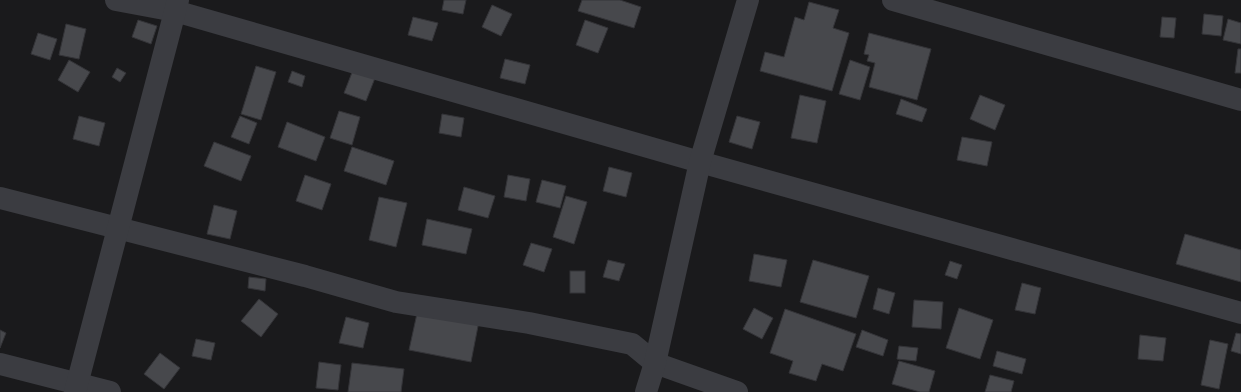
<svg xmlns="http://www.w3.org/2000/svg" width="1241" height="392" viewBox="0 0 1241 392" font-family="'Space Grotesk',sans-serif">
	<rect width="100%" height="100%" fill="#1a1a1c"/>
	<g fill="#47484c" stroke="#343438">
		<path d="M444,0H466L463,14L442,10Z"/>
		<path d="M582,0H620L641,7L634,28L578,11Z"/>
		<path d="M809,2L839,10L833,28L849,33L832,91L760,71L765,52L784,57L795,17L804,20Z"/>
		<path d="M492,5L512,14L501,36L482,27Z"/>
		<path d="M1204,14L1223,16L1221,36L1202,34Z"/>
		<path d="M413,17L438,23L432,41L408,35Z"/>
		<path d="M1162,17L1176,18L1174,38L1160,37Z"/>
		<path d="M1228,19L1241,23V44L1223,40Z"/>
		<path d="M138,20L157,26L151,44L132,37Z"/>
		<path d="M585,20L608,28L598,53L576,45Z"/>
		<path d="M66,24L86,29L79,59L59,55Z"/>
		<path d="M38,33L57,39L50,60L31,54Z"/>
		<path d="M869,33L931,49L917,100L869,87L875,63L867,61L869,55L864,54Z"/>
		<path d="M1238,49H1241V73H1235Z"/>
		<path d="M505,59L530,65L525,84L500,78Z"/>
		<path d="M69,60L90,72L78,92L58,80Z"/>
		<path d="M850,60L870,67L860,100L839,94Z"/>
		<path d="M256,66L276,72L261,120L241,114Z"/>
		<path d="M117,68L126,73L120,82L112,77Z"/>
		<path d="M353,70L375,78L366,101L344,93Z"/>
		<path d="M292,71L305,76L302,87L288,82Z"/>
		<path d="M800,95L826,101L817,143L791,138Z"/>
		<path d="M980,95L1005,105L995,130L970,119Z"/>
		<path d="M901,99L927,109L922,122L896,114Z"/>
		<path d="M339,111L360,117L352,145L330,138Z"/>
		<path d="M442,114L464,118L461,137L439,133Z"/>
		<path d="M79,116L105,123L99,146L73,139Z"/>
		<path d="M240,116L257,123L249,144L231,137Z"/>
		<path d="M737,116L760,122L752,149L729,142Z"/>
		<path d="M287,122L325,137L316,161L278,147Z"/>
		<path d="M962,137L992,142L987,166L957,160Z"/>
		<path d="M214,142L251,156L241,181L204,166Z"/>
		<path d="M352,147L394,161L386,185L344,171Z"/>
		<path d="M609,167L632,173L626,197L603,191Z"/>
		<path d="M305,175L331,184L322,210L296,201Z"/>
		<path d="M508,175L530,179L526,201L504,197Z"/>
		<path d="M542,180L566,186L560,208L536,202Z"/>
		<path d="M464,187L495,196L488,218L458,210Z"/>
		<path d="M566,196L587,202L574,244L553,237Z"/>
		<path d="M379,197L407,203L396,247L369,240Z"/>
		<path d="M214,205L237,211L230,239L207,234Z"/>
		<path d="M427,219L472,229L466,254L422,245Z"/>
		<path d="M1185,234L1241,250V282L1176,264Z"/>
		<path d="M531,243L552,249L544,272L523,265Z"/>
		<path d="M754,254L787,260L781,287L749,281Z"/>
		<path d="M608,260L625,264L619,281L603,277Z"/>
		<path d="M813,260L869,276L856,318L800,302Z"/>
		<path d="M950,261L962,265L957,279L945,275Z"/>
		<rect x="570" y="271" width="15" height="22"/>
		<path d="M249,277L266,279L265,291L248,288Z"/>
		<path d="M1022,283L1041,288L1035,314L1015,310Z"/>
		<path d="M878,288L895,293L889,314L873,309Z"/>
		<path d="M259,299L278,314L261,337L241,321Z"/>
		<path d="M914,300L943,302L941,329L912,327Z"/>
		<path d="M754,308L773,318L762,339L743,329Z"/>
		<path d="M959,308L993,320L980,359L946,348Z"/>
		<path d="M418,309L479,321L471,362L409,350Z"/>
		<path d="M785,309L856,334L843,371L822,364L816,381L789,373L793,361L770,353Z"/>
		<path d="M346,317L369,323L363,348L339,343Z"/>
		<path d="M0,330L6,333L0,348Z"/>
		<path d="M862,330L888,340L883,356L856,347Z"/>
		<path d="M1236,333L1241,334V354L1231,351Z"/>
		<path d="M1140,335L1166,338L1163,361L1138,359Z"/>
		<path d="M196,339L215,343L211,360L192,356Z"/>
		<path d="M1210,340L1228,344L1219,389L1201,385Z"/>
		<path d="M899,346L918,348L916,361L897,359Z"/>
		<path d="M997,351L1026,359L1022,374L993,366Z"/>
		<path d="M160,353L180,368L164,389L144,374Z"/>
		<path d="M899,361L935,371L929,392H920L892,384Z"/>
		<path d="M319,362L341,365L338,390L316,388Z"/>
		<path d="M352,363L404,369L401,392H348Z"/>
		<path d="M990,375L1014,381L1011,392H985Z"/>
	</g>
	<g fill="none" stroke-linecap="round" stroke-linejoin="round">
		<g stroke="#3b3c41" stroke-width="22">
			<path d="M116,0L175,11L700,162L1241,313"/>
			<path d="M893,0L1241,100"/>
			<path d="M0,198L305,276L396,302L529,323L632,344L655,363L737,392"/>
			<path d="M0,364L110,392"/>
			<path d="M75,392L178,0"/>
			<path d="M646,392L655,363L700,162L748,0"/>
		</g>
	</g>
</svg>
